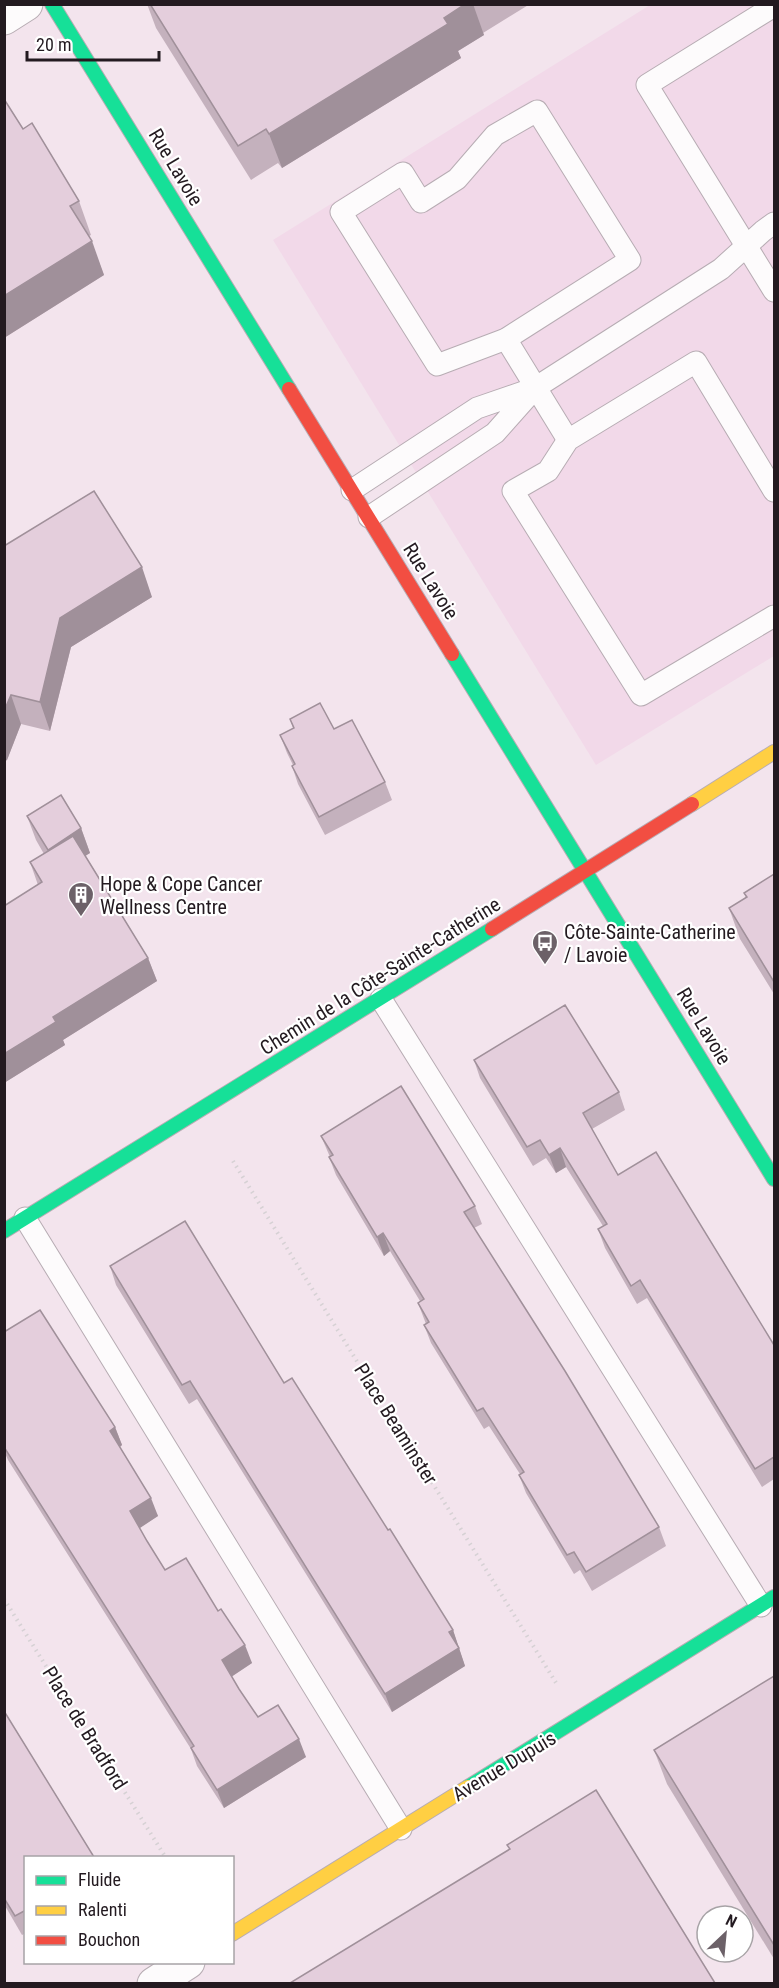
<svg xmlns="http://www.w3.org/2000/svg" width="779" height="1988" viewBox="0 0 779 1988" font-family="'Roboto Condensed',sans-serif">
	<rect width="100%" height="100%" fill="#f3e4ed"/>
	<path fill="#f2d9e9" d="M650,5H774V656L596,765L273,240Z"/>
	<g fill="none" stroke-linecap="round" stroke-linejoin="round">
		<defs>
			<g id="lane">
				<path d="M774,6L647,85L774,291"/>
				<path d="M537,111L630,260L506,339L437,365L341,212L403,173L421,202L457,179L495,135Z"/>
				<path d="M506,339L568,440"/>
				<path d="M535,388L721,269L763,231L774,223"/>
				<path d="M352,490L477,408L535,388L495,433L369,517"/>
				<path d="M774,491L696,362L568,440L548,471L513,491L641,695L774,616"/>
				<path d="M381,999L761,1606"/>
				<path d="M25,1218L401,1829"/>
			</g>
			<g id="street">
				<path d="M4,18L26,4"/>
				<path d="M154,1984L188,1962"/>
			</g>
			<g id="fast">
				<path d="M52,4L289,389"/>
				<path d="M452,654L774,1179"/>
				<path d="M4,1231L492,929"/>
				<path d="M468,1787L774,1597"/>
			</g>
			<g id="slow">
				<path d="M692,804L774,752"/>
				<path d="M232,1934L468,1787"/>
			</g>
			<g id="jam">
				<path d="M289,389L452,654"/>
				<path d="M492,929L692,804"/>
			</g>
		</defs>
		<use href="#lane" stroke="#b7acb3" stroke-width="23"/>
		<use href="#street" stroke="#b7acb3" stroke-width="35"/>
		<use href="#fast" stroke="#b7acb3" stroke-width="16"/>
		<use href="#slow" stroke="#b7acb3" stroke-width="16"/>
		<use href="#jam" stroke="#b7acb3" stroke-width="16"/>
		<g stroke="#d6d1d4" stroke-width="4" stroke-dasharray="1.5 4.5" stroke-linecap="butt">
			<path d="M233,1161L558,1686"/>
			<path d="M4,1599L166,1858"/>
		</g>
		<use href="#lane" stroke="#fdfbfc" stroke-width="21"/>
		<use href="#street" stroke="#fdfbfc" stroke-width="33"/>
		<use href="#fast" stroke="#16e098" stroke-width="14"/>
		<use href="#slow" stroke="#ffcf43" stroke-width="14"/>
		<use href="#jam" stroke="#f24e42" stroke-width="14"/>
	</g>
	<g fill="#c4b1bd">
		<path d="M147,4H530L483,33L484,35L458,51L461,58L282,168L278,163L251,180L156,28Z"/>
		<path d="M4,99L23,129L79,201L91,235L89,236L104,275L4,338Z"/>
		<path d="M4,546L152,597L71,647L50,731L21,724L7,760Z"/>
		<path d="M290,719L334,729L385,782L392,800L325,835L298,784L292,766L293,765L287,753L280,735L293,728Z"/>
		<path d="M27,816L81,828L90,853L85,855L148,958L157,981L63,1040L65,1045L4,1083V906L38,885L30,862L44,854L36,840Z"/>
		<path d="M774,874V994L740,939L729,908L746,898L744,893Z"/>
		<path d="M474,1060L619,1092L625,1110L592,1129L618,1175L774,1345V1479L762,1487L647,1298L637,1304L605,1248L598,1229L603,1226L566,1167L556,1173L546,1158L533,1166L480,1078Z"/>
		<path d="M321,1136L475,1206L482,1224L474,1228L659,1527L666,1546L592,1591L580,1570L574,1574L526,1493L519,1475L520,1474L489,1426L484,1429L431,1343L424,1325L426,1324L418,1303L420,1301L390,1251L384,1256L336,1175L329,1157H330Z"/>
		<path d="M110,1266L284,1383L388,1530L453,1630L465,1666L392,1712L197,1399L189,1404L116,1285Z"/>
		<path d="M4,1332L115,1427L122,1445L120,1447L158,1516L139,1528L165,1570L218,1611L252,1663L231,1677L258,1717L306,1757L224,1808L197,1766L191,1749L8,1460L4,1451Z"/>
		<path d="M774,1676V1959L667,1784L654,1750Z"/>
		<path d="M4,1711L26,1857V1933L22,1935L4,1904Z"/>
	</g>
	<g fill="#a0909a">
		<path d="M465,4H473L484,35L458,51L461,58L282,168L269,134Z"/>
		<path d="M92,241L104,275L4,338V296Z"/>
		<path d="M142,567L152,597L71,647L50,731L40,702L60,618Z"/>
		<path d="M11,695L21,724L7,760L4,762V711Z"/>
		<path d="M81,828L90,853L57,874L48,850Z"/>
		<path d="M148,958L157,981L63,1040L65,1045L4,1083V1054L53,1017Z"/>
		<path d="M560,1148L566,1167L556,1173L549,1155Z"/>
		<path d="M383,1233L390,1251L384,1256L377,1237Z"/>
		<path d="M115,1427L122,1445L117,1449L110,1431Z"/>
		<path d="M151,1498L158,1516L137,1530L130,1511Z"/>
		<path d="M453,1630L465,1666L392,1712L385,1694Z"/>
		<path d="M245,1645L252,1663L228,1679L222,1660Z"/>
		<path d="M299,1739L306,1757L224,1808L217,1790Z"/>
	</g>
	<g fill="#e4cedc" stroke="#a0909a" stroke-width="1.5">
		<path d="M150,4H465L444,18L448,24L269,134L266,129L238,146Z"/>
		<path d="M4,99L23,129L32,123L79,201L70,206L92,241L4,296Z"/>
		<path d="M94,491L142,567L60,618L40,702L11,695L4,711V546Z"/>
		<path d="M320,703L334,729L352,720L385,782L319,817L292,766L295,764L280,735L294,728L290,719Z"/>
		<path d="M61,795L81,828L48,850L27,816Z"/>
		<path d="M73,836L148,958L53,1017L56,1022L4,1054V906L42,882L30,862Z"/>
		<path d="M774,874V982L729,908L747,897L744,893Z"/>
		<path d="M565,1005L619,1092L583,1113L618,1175L656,1152L774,1345V1457L755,1469L640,1280L631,1286L598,1229L607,1224L560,1148L549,1155L540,1140L527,1147L474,1060Z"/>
		<path d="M401,1086L475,1206L464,1212L565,1371L659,1527L586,1572L574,1552L567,1555L519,1475L524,1472L483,1408L477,1411L424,1325L429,1322L418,1303L424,1299L383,1233L377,1237L329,1157L333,1155L321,1136Z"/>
		<path d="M185,1221L284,1383L292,1378L388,1530L390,1529L453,1630L449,1632L459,1648L385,1694L190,1381L182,1385L110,1266Z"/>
		<path d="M40,1310L115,1427L110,1431L151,1498L130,1511L147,1541L165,1570L186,1558L218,1611L221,1609L245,1645L222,1660L239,1689L258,1717L278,1705L299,1739L217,1790L191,1748L194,1746L4,1447V1332Z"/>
		<path d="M774,1676V1945L654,1750Z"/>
		<path d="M4,1711L94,1857H26V1910L15,1916L4,1898Z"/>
		<path d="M596,1790L715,1983H290L510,1849L507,1845Z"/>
	</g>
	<defs>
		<symbol id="building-pin" viewBox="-11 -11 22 30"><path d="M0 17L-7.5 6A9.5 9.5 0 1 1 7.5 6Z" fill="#6c6168" stroke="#fff"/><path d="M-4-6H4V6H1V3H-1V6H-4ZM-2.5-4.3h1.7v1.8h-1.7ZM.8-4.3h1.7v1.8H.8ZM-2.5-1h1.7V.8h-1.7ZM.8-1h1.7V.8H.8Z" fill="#fff"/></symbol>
		<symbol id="bus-pin" viewBox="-11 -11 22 30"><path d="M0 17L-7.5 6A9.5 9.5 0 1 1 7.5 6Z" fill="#6c6168" stroke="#fff"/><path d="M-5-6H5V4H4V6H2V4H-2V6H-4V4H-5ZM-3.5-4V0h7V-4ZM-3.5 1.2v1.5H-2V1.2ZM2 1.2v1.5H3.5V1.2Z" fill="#fff"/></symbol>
	</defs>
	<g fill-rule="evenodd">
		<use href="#building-pin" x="66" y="880" width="30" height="40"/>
		<use href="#bus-pin" x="530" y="928" width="30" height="40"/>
	</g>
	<g text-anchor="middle" stroke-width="4.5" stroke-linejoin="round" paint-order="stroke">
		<g font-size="20" fill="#231a20" stroke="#fff">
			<text transform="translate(176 167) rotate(59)" y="7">Rue Lavoie</text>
			<text transform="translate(431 581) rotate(58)" y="7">Rue Lavoie</text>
			<text transform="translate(380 976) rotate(-32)" y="7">Chemin de la Côte-Sainte-Catherine</text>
			<text transform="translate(704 1026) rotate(59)" y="7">Rue Lavoie</text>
			<text transform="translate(396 1424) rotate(58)" y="7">Place Beaminster</text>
			<text transform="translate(85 1728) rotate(58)" y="7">Place de Bradford</text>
			<text transform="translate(504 1766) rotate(-31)" y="7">Avenue Dupuis</text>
		</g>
		<g font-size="20" fill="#231a20" stroke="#fff" text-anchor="start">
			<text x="100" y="891">Hope &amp; Cope Cancer<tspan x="100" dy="23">Wellness Centre</tspan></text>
			<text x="564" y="939">Côte-Sainte-Catherine<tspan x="564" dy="23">/ Lavoie</tspan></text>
		</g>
	</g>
	<rect width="779" height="1988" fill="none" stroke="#231a20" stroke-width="12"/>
	<rect x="24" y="1856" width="210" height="108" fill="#ffffff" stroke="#a7a3a6" stroke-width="1.5"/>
	<rect x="36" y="1876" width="30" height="9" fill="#16e098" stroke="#a7a3a6" stroke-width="1.5"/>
	<text x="78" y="1886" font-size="18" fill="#231a20">Fluide</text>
	<rect x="36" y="1906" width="30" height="9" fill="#ffcf43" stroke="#a7a3a6" stroke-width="1.5"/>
	<text x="78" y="1916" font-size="18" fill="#231a20">Ralenti</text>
	<rect x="36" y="1936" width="30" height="9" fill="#f24e42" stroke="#a7a3a6" stroke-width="1.5"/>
	<text x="78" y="1946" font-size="18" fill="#231a20">Bouchon</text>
	<g transform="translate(725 1934) rotate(26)"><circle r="28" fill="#ffffff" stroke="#a7a3a6" stroke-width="1.5"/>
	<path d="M0-4.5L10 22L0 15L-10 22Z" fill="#6c6168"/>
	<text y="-9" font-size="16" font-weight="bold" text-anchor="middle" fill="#231a20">N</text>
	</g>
	<path d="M27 51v9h132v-9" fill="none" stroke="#231a20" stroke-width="3"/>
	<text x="36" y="51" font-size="18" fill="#231a20" stroke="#ffffff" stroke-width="4.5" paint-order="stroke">20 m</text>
</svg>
